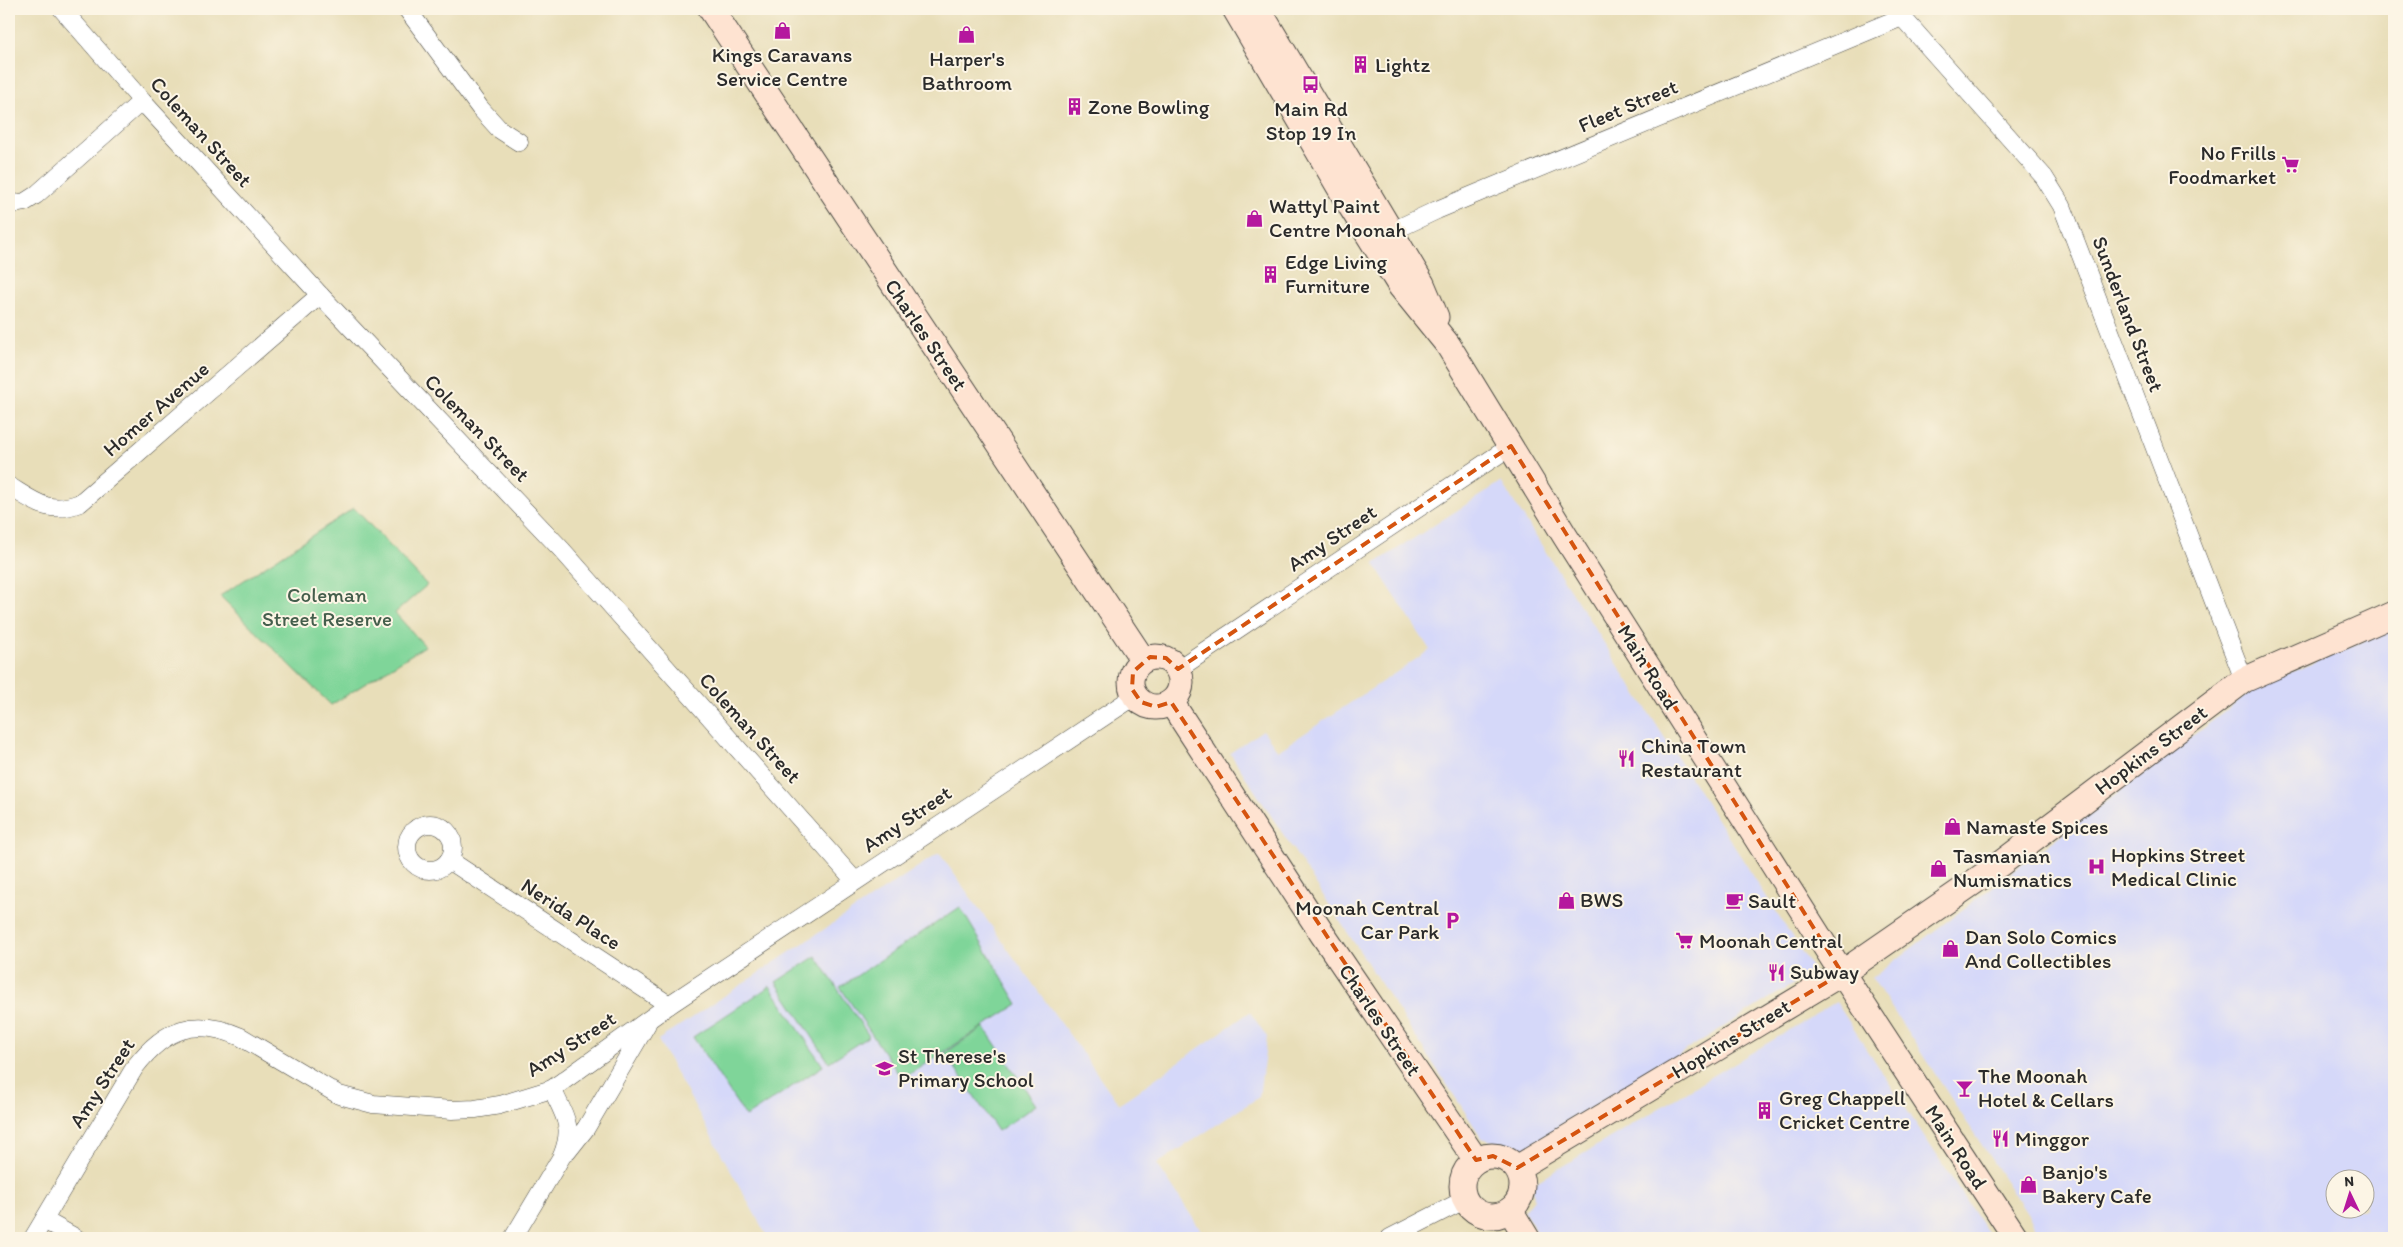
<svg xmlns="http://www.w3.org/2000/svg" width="2403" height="1247" viewBox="0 0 2403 1247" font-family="Itim,sans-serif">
	<rect width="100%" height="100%" fill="#fcf5e5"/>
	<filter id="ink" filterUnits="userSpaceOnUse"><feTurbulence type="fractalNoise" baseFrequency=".02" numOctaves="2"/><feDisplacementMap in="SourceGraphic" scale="10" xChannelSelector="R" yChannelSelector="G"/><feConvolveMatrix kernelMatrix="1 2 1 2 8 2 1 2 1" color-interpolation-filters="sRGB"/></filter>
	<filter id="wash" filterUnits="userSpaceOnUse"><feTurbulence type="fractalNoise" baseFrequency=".0096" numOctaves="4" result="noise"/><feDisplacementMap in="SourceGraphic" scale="20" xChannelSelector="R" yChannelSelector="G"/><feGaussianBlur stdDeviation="1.12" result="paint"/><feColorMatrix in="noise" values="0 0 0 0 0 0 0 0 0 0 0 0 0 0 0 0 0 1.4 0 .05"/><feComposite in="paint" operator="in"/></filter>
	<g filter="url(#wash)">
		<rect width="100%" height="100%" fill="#e8deb9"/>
		<g fill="#d5d8f9" fill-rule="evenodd">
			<path d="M1501,482L1814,971L1523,1151L1482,1138L1230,753L1263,730L1278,751L1430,650L1374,564Z"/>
			<path d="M2394,627V1238H2043L1872,978L2256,688ZM2336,1180H2366V1210H2336Z"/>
			<path d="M939,853L1119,1104L1250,1012L1267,1037L1259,1097L1157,1164L1206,1238H768L658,1040Z"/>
			<path d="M1836,1002L1991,1238H1541L1524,1212L1534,1199L1533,1184Z"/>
		</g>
		<g fill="#7fd599" stroke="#558062">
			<path d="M354,508L427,585L395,613L425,646L331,705L220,596Z"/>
			<path d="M960,907L1018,1004L902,1079L840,987Z"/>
			<path d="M816,956L869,1036L829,1062L776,982Z"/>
			<path d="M770,986L823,1066L746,1117L693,1037Z"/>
			<path d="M984,1027L1036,1105L998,1131L945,1053Z"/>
		</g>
	</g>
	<g filter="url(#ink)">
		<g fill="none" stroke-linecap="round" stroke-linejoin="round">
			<defs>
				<g id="street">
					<path d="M62,9L142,101L320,295L562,550L855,881"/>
					<path d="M407,9L480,108L499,129L519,142"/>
					<path d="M1895,9L2044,177L2062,206L2244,680"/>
					<path d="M9,205L25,202L36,195L142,101"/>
					<path d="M1382,236L1437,210L1902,17"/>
					<path d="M9,486C35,502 49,515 80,503L320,295"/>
					<path d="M1178,669L1511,446"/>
					<circle cx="430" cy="847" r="23"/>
					<path d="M449,860L669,1005"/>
					<path d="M567,1152L586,1128L647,1024"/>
					<path d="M44,1220L76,1238"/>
					<path d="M33,1238L135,1067C165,1028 195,1017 241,1037L339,1095L373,1104L452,1110L475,1109L500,1105L552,1089L669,1005L1135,696"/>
					<path d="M513,1238L562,1156C574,1127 565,1116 552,1089"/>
					<path d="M1390,1238L1466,1199"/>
				</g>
				<g id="secondary">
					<path d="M711,9L1143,660"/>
					<path d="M1235,9L1348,202L1401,287L1448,345L1565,536L1842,973L2016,1238"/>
					<path d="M1258,9L1422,284L1436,317"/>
					<circle cx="1156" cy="682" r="25"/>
					<path d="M1171,702L1323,935L1476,1160"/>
					<circle cx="1492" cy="1186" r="30"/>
					<path d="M1517,1168L1842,973L2000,864L2244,680L2394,614"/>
					<path d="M1510,1210L1527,1238"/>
				</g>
			</defs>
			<use href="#street" stroke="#474640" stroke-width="19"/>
			<use href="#secondary" stroke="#474640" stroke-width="27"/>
			<use href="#street" stroke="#fff" stroke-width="18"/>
			<use href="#secondary" stroke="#fee3d1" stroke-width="25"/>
		</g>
	</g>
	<path fill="none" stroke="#d5540f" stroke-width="4" stroke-dasharray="10 6" stroke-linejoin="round" d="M1511,446L1842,973L1517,1168L1493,1156L1476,1160L1171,702L1156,707L1141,702L1132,689L1133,672L1150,657L1166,658L1178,669Z"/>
	<defs>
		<symbol id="shop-bare" viewBox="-9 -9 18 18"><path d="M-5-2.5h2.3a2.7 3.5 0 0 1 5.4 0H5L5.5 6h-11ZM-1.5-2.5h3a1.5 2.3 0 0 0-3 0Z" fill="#b5179e" stroke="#fcf5e5" stroke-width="2.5" paint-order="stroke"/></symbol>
		<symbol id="building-bare" viewBox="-9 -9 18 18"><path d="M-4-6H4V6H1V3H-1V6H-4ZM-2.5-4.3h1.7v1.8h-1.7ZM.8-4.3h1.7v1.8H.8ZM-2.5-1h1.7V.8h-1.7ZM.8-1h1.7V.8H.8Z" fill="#b5179e" stroke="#fcf5e5" stroke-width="2.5" paint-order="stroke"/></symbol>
		<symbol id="bus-bare" viewBox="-9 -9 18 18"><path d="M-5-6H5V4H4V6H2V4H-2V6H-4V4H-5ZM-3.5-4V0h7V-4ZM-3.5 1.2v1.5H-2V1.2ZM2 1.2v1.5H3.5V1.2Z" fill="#b5179e" stroke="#fcf5e5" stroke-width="2.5" paint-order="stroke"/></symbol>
		<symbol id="supermarket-bare" viewBox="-9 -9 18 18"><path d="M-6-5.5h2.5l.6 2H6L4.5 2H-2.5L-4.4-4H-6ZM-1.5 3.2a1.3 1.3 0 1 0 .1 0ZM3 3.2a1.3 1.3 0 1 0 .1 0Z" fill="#b5179e" stroke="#fcf5e5" stroke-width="2.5" paint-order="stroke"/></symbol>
		<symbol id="restaurant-bare" viewBox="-9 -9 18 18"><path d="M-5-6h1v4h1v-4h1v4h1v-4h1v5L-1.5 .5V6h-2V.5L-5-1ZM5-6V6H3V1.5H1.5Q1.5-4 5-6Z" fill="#b5179e" stroke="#fcf5e5" stroke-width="2.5" paint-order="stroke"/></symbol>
		<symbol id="hospital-bare" viewBox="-9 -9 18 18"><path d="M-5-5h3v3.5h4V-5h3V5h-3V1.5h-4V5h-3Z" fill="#b5179e" stroke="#fcf5e5" stroke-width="2.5" paint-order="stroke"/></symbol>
		<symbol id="cafe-bare" viewBox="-9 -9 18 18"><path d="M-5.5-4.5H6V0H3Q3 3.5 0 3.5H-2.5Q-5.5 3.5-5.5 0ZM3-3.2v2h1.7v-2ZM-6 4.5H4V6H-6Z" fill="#b5179e" stroke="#fcf5e5" stroke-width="2.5" paint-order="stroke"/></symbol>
		<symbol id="parking-bare" viewBox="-9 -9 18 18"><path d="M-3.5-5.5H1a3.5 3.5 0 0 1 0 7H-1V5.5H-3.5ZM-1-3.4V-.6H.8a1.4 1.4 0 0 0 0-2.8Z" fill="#b5179e" stroke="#fcf5e5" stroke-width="2.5" paint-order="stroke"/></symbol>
		<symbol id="school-bare" viewBox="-9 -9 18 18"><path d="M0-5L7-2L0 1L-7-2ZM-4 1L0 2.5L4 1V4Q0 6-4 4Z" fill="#b5179e" stroke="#fcf5e5" stroke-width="2.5" paint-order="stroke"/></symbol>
		<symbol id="bar-bare" viewBox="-9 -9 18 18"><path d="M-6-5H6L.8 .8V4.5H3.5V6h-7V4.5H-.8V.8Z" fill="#b5179e" stroke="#fcf5e5" stroke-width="2.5" paint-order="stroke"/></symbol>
	</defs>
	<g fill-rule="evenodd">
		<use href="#shop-bare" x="770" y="18" width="25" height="25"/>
		<use href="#shop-bare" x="954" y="22" width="25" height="25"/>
		<use href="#building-bare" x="1348" y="52" width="25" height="25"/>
		<use href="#bus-bare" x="1298" y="72" width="25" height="25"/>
		<use href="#building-bare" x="1062" y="94" width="25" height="25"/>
		<use href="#supermarket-bare" x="2278" y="152" width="25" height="25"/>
		<use href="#shop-bare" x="1242" y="206" width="25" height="25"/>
		<use href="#building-bare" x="1258" y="262" width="25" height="25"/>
		<use href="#restaurant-bare" x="1614" y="746" width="25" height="25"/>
		<use href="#shop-bare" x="1940" y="814" width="25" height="25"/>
		<use href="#hospital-bare" x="2084" y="854" width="25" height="25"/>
		<use href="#shop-bare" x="1926" y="856" width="25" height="25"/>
		<use href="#shop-bare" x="1554" y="888" width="25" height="25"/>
		<use href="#cafe-bare" x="1722" y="888" width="25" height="25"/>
		<use href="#parking-bare" x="1440" y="908" width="25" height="25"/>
		<use href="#supermarket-bare" x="1672" y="928" width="25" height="25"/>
		<use href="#shop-bare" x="1938" y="936" width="25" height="25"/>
		<use href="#restaurant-bare" x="1764" y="960" width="25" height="25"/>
		<use href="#school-bare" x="872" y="1056" width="25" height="25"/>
		<use href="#bar-bare" x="1952" y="1076" width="25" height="25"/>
		<use href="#building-bare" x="1752" y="1098" width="25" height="25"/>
		<use href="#restaurant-bare" x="1988" y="1126" width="25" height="25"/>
		<use href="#shop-bare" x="2016" y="1172" width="25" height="25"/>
	</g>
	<g text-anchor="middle" stroke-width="4" stroke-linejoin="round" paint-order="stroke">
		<g font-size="21" fill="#2b2b2b" stroke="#fcf5e5" text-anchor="start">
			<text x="782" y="62" text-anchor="middle">Kings Caravans<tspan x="782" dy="24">Service Centre</tspan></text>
			<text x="967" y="66" text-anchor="middle">Harper's<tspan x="967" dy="24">Bathroom</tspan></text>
			<text x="1375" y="72">Lightz</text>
			<text x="1088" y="114">Zone Bowling</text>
			<text x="1311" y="116" text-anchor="middle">Main Rd<tspan x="1311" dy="24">Stop 19 In</tspan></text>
			<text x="2276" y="160" text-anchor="end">No Frills<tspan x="2276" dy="24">Foodmarket</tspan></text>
			<text x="1269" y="213">Wattyl Paint<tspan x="1269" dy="24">Centre Moonah</tspan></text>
			<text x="1285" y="269">Edge Living<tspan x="1285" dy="24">Furniture</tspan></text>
			<text x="1641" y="753">China Town<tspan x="1641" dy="24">Restaurant</tspan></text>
			<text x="1966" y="834">Namaste Spices</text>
			<text x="2111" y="862">Hopkins Street<tspan x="2111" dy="24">Medical Clinic</tspan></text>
			<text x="1953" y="863">Tasmanian<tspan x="1953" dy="24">Numismatics</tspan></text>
			<text x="1580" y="907">BWS</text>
			<text x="1748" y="908">Sault</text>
			<text x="1439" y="915" text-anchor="end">Moonah Central<tspan x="1439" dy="24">Car Park</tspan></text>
			<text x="1965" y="944">Dan Solo Comics<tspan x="1965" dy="24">And Collectibles</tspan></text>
			<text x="1699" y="948">Moonah Central</text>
			<text x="1790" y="979">Subway</text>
			<text x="898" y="1063">St Therese's<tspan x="898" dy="24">Primary School</tspan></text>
			<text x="1978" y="1083">The Moonah<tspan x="1978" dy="24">Hotel &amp; Cellars</tspan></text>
			<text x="1779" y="1105">Greg Chappell<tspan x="1779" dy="24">Cricket Centre</tspan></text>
			<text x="2015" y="1146">Minggor</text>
			<text x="2042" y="1179">Banjo's<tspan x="2042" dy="24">Bakery Cafe</tspan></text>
		</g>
		<g font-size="21" fill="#2b2b2b" stroke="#fcf5e5">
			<text transform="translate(1628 106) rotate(-23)" y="7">Fleet Street</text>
			<text transform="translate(201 132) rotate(48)" y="7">Coleman Street</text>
			<text transform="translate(2128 314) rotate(69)" y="7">Sunderland Street</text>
			<text transform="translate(926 335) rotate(56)" y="7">Charles Street</text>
			<text transform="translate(156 409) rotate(-41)" y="7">Homer Avenue</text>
			<text transform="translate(477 428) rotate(46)" y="7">Coleman Street</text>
			<text transform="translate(1332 538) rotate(-34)" y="7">Amy Street</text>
			<text transform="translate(1648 667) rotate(58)" y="7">Main Road</text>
			<text transform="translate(750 728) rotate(48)" y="7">Coleman Street</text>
			<text transform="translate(2151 750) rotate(-37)" y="7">Hopkins Street</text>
			<text transform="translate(907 819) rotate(-34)" y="7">Amy Street</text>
			<text transform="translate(571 914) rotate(33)" y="7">Nerida Place</text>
			<text transform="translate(1380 1020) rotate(56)" y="7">Charles Street</text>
			<text transform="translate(1731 1039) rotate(-31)" y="7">Hopkins Street</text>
			<text transform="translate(571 1044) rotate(-33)" y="7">Amy Street</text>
			<text transform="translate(102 1083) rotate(-57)" y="7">Amy Street</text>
			<text transform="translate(1956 1147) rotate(57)" y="7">Main Road</text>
		</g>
		<g font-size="21" fill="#445e4c" stroke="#fcf5e5">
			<text x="327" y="602">Coleman<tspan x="327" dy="24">Street Reserve</tspan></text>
		</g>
	</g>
	<rect width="2403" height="1247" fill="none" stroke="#fcf5e5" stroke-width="30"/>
	<g transform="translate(2350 1194) rotate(356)"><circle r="24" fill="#fcf5e5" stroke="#a8a49b"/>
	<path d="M0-4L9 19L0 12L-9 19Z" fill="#b5179e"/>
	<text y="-8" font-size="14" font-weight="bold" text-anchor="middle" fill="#2b2b2b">N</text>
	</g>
</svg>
